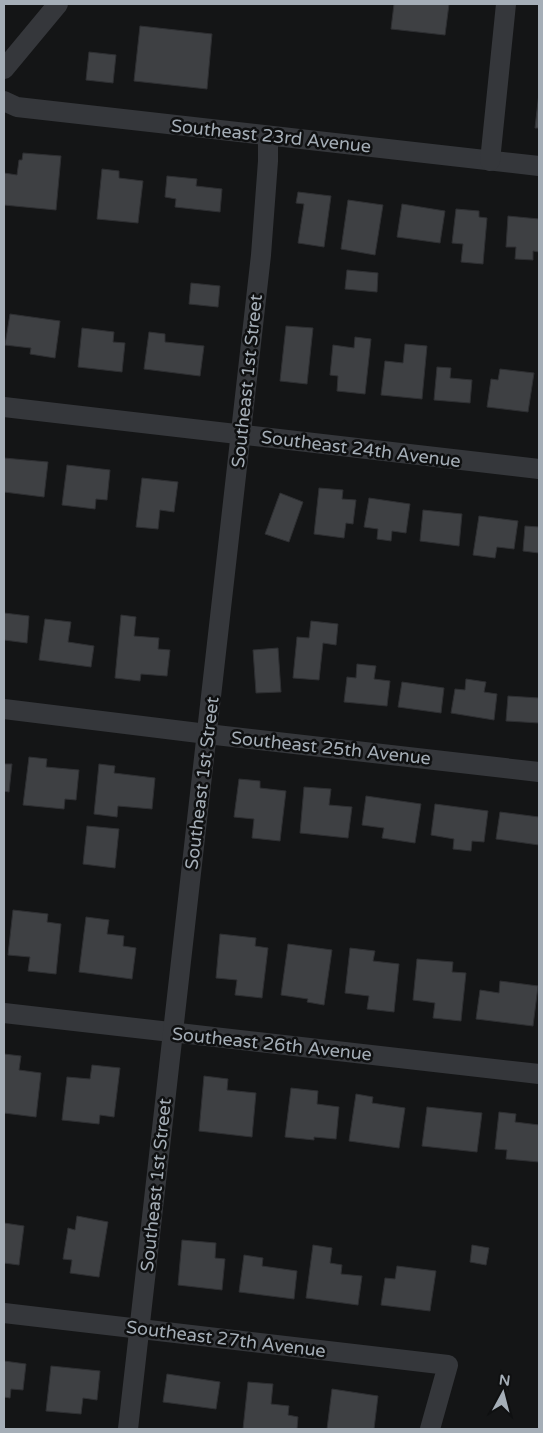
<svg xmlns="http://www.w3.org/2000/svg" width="543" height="1433" viewBox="0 0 543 1433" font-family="'Varela Round',sans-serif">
	<rect width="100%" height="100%" fill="#141516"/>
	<g fill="#3e4043" stroke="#2e2f32">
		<path d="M394,4H449L445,35L391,29Z"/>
		<path d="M140,26L212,34L207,89L134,81Z"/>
		<path d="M89,52L116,55L113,83L86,80Z"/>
		<path d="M539,93V128H535Z"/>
		<path d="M23,153L61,156L56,210L4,205V173L17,175L19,160H22Z"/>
		<path d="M102,169L119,171V178L143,181L138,223L97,219Z"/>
		<path d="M167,176L197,179L196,186L222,189L220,212L175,207L176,199L165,197Z"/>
		<path d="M298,192L331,196L324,247L298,243L304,204L296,203Z"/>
		<path d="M348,200L383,205L375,255L341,249Z"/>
		<path d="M402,204L445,211L440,243L397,237Z"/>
		<path d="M456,209L479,211V217L487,218L483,264L461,262L463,244L452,243Z"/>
		<path d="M508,216L539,219V252L533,251V260L515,259L516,247H506Z"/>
		<path d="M347,270L378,273L377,292L345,289Z"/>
		<path d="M191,283L220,286L218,307L189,304Z"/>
		<path d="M10,314L60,321L55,358L30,354L31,348L5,345Z"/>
		<path d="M286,326L313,328L307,384L280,381Z"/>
		<path d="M82,328L114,332L113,342L125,343L122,372L78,367Z"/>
		<path d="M149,332L165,334V342L204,346L200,376L144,369Z"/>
		<path d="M355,337L371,339L365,394L337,391L338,376L330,375L333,345L354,348Z"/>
		<path d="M405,344L427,346L422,399L381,395L385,361L403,363Z"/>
		<path d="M437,367L451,368L450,378L472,380L470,403L434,400Z"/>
		<path d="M500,369L534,373L528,412L487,407L491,379L498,380Z"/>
		<path d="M4,458L48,462L44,497L4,492Z"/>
		<path d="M67,465L110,470L107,500L96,499L95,509L62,505Z"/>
		<path d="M142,478L178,482L174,512L160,510L158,529L136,527Z"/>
		<path d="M319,488L343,490L342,499L356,500L353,524L346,523L344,538L314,534Z"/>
		<path d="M280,493L303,502L289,542L265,534Z"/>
		<path d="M369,498L410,504L406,533L392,531L391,541L377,539L378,529L364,527Z"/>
		<path d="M423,510L462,514L459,546L420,541Z"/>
		<path d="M479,516L518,521L514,549L497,547L495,558L473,555Z"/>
		<path d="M525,526L539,527V553L523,551Z"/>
		<path d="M4,613L29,616L27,643L4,640Z"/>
		<path d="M121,615L136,617L134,636L159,638L158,649L170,650L167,676L141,674L140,681L115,678Z"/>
		<path d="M45,619L71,622L68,642L94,646L91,667L39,660Z"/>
		<path d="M311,621L338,624L336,645L323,643L319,680L293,678L297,637L309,638Z"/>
		<path d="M278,648L281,692L256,693L253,650Z"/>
		<path d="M357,664L376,666L374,679L390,681L387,706L344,702L347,677L356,678Z"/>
		<path d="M466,679L486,682L484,692L497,694L494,720L451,713L455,689L465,690Z"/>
		<path d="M402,682L444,688L441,713L398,707Z"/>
		<path d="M508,696L539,698V723L506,721Z"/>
		<path d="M29,757L47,759L46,767L79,770L76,800L65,799L64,809L23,805Z"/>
		<path d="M4,764H12L9,792L4,791Z"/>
		<path d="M99,764L115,766L114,773L155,778L152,809L118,806L117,817L94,814Z"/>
		<path d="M239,779L260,781V788L286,791L280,841L252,838L254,819L234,817Z"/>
		<path d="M304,787L331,789L329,805L352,807L348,838L300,833Z"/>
		<path d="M366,796L421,804L415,843L382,838L384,828L362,825Z"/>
		<path d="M435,804L488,811L484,842L472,841L471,851L453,849L454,839L431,835Z"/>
		<path d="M500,812L539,817V845L496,839Z"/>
		<path d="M87,826L119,829L115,868L83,864Z"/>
		<path d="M13,910L48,914L47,922L61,924L56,974L28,971L30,957L8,955Z"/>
		<path d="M86,917L109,920L107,934L124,936L123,946L136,948L132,979L79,972Z"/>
		<path d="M220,934L256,938L255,946L268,948L262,998L235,995L237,980L216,978Z"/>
		<path d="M288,944L332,950L324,1005L307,1002L308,999L281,995Z"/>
		<path d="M350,948L375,951L373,961L399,964L394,1012L367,1009L369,996L345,993Z"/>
		<path d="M417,959L453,962L452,972L466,973L461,1021L433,1018L435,1003L413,1000Z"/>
		<path d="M500,981L538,986L533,1026L476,1019L480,990L499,993Z"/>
		<path d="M4,1054L21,1056L19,1070L41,1073L36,1117L4,1113Z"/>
		<path d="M92,1065L120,1068L114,1117L100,1115L99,1124L62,1120L67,1077L90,1079Z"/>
		<path d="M204,1076L228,1079L227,1090L256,1093L252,1137L199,1131Z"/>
		<path d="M291,1088L318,1091L317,1104L339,1107L336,1139L314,1137V1140L285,1137Z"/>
		<path d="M356,1094L373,1097L372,1103L405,1108L399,1148L349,1141Z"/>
		<path d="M427,1107L482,1113L477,1152L422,1146Z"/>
		<path d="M499,1112L516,1114L515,1122L539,1125V1162L506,1159L507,1150L495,1149Z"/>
		<path d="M77,1216L108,1222L99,1277L70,1273L72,1260L63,1259L68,1228L75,1230Z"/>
		<path d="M4,1223L24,1226L19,1265L4,1263Z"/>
		<path d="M182,1240L216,1243L215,1258L225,1259L222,1290L178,1285Z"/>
		<path d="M313,1245L332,1248L330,1263L342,1265L341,1274L362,1276L358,1305L306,1298Z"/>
		<path d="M472,1245L489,1248L486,1265L470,1262Z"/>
		<path d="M244,1255L263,1258L262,1266L297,1271L294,1299L239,1292Z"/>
		<path d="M397,1266L436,1271L430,1311L381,1305L385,1278L395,1279Z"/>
		<path d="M4,1361L26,1364L23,1390L11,1389L10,1398L4,1397Z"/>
		<path d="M51,1366L100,1371L97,1400L83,1398L81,1414L46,1411Z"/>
		<path d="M167,1374L220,1382L216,1409L163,1402Z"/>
		<path d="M248,1382L273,1384L271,1404L289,1406L288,1415L298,1417L297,1429H243Z"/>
		<path d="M332,1389L378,1396L374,1429H327Z"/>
	</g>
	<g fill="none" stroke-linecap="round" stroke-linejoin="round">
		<g stroke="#35373b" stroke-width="20">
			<path d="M4,69L58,4"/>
			<path d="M4,101L17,107L539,166"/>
			<path d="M490,161L506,4"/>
			<path d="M4,407L539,469"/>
			<path d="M4,709L207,734L539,772"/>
			<path d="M4,1013L539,1074"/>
			<path d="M4,1313L448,1365L430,1429"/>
			<path d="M128,1429L261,255L268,161V136"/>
		</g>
	</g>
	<g text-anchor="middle" stroke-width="5" stroke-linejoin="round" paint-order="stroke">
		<g font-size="18" fill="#a5aeb7" stroke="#0f1011">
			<text transform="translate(271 136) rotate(6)" y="6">Southeast 23rd Avenue</text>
			<text transform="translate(247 381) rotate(-84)" y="6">Southeast 1st Street</text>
			<text transform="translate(361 449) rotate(7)" y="6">Southeast 24th Avenue</text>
			<text transform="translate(331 748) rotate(6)" y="6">Southeast 25th Avenue</text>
			<text transform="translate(202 783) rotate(-83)" y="6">Southeast 1st Street</text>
			<text transform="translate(272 1044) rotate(6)" y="6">Southeast 26th Avenue</text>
			<text transform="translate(156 1185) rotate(-84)" y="6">Southeast 1st Street</text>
			<text transform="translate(226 1339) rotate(7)" y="6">Southeast 27th Avenue</text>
		</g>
	</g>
	<rect width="543" height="1433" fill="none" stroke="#a5aeb7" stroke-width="10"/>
	<g transform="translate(503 1393) rotate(7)" stroke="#0f1011" stroke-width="4" paint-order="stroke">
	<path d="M0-4L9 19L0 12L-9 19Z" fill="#a5aeb7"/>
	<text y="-8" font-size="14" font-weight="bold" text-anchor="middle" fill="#a5aeb7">N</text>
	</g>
</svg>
